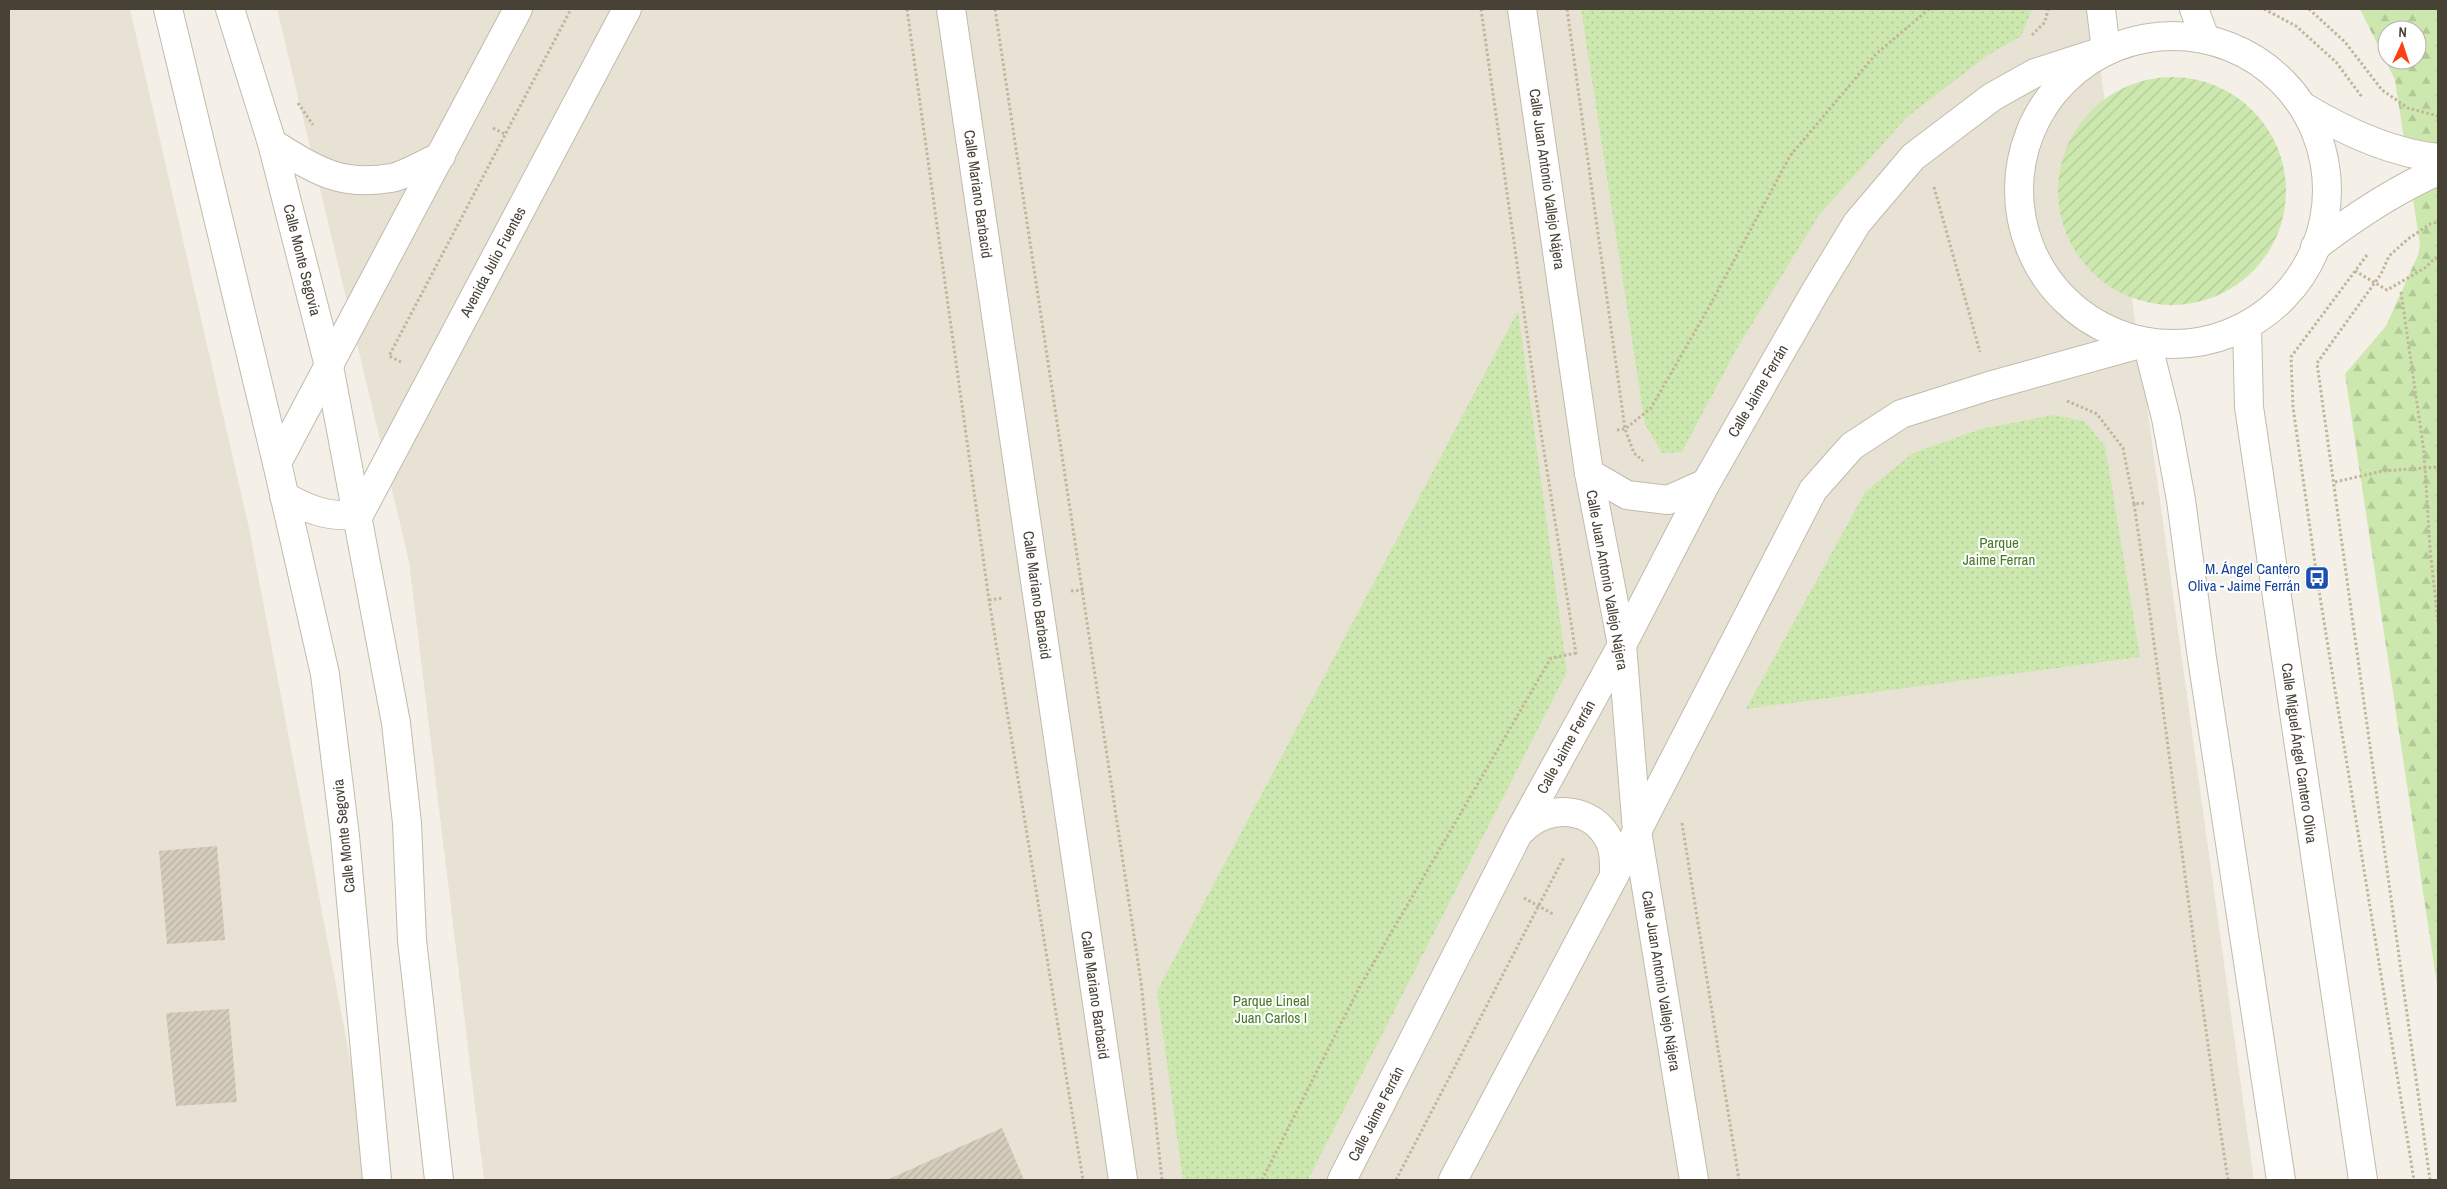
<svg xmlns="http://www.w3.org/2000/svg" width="2447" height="1189" viewBox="0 0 2447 1189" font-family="'Archivo Narrow',sans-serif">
	<defs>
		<pattern id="forest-firs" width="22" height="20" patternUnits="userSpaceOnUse" patternTransform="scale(1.25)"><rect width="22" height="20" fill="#cde8af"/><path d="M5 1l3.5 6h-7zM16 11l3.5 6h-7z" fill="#b1c897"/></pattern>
		<pattern id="park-dots" width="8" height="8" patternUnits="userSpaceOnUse" patternTransform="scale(1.25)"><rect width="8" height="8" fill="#cde8af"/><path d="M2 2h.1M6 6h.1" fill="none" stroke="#b1c897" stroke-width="1.8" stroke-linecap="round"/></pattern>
		<pattern id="garden-furrows" width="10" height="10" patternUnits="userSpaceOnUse" patternTransform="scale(1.25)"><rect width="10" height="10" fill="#cde8af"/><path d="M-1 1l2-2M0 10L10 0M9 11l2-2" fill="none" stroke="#b1c897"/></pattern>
		<pattern id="building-hatch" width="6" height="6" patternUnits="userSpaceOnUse" patternTransform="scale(1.25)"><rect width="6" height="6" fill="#d5ccbc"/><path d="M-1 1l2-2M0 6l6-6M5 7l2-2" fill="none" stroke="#b8b0a2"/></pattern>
	</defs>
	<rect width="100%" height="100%" fill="#f4f0e7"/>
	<g fill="#e8e2d5">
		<path d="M9,9H130L249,528L373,1180H9Z"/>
		<path d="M277,9H2092L2254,1180H484L409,561Z"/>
	</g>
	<path fill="url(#forest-firs)" fill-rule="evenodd" d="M2360,9H2438V991L2345,374L2386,326L2418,255L2420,245L2395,80ZM2387,30H2417V60H2387Z"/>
	<g fill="url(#park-dots)">
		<path d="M1581,9H2032L2021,36L1988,55L1907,117L1819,215L1736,350L1682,452L1662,453L1645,424Z"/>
		<path d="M1518,311L1567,672L1308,1180H1183L1157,991Z"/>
		<path d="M2053,415L2084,421L2105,446L2140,657L1746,709L1865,492L1913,453L1981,429Z"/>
	</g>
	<circle fill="url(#garden-furrows)" cx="2172" cy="191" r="114"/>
	<g fill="url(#building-hatch)">
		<path d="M217,846L225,940L167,944L159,851Z"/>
		<path d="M229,1009L237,1102L176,1106L166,1013Z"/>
		<path d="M1002,1128L1024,1180H887Z"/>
	</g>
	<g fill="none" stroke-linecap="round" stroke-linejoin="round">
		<defs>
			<g id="minor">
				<path d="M168,9L277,463L325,674L345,836L377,1180"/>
				<path d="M230,9L272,143L329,366L396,723L407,823L412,940L439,1180"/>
				<path d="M951,9L1123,1180"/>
				<path d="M1522,9L1589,473L1622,645L1637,831L1694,1180"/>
				<path d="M2101,9L2106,50"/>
				<path d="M2194,9L2205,38"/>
				<circle cx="2173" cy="190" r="154"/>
				<path d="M2304,107C2344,131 2392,153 2438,158"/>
				<path d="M272,143C314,169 339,187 391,178C407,175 425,163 441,156"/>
				<path d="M2315,247C2354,217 2393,191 2438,171"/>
				<path d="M2247,326L2249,407L2363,1180"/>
				<path d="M2147,342L2166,418L2181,500L2202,658L2281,1180"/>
				<path d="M277,463L518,9"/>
				<path d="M1589,473L1627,495L1668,500L1706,483"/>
				<path d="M284,496C311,511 328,517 359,515"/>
				<path d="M359,515L627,9"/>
				<path d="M1522,830C1547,804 1593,805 1610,842C1615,853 1614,864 1614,876"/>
				<path d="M1342,1180L1518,834L1622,645L1706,483L1815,292L1857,223L1913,157L1992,97L2035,73L2106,50"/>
				<path d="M1453,1180L1614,876L1813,490L1852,446L1901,414L1989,386L2147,342"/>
			</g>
		</defs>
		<use href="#minor" stroke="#c2bbac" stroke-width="30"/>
		<g stroke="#c1b59a" stroke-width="3" stroke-dasharray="2.5 2.5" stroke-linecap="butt">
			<path d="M907,9L989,600L1083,1180"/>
			<path d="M995,9L1141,982L1162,1180"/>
			<path d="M1481,9L1540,426L1576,654"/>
			<path d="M1567,9L1625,429L1634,453L1643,461"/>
			<path d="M2264,9L2296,26L2336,62L2362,97"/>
			<path d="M2309,9L2345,42L2382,90L2408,108L2438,116"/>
			<path d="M2032,35L2045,22L2048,9"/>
			<path d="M298,103L313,125"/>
			<path d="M493,128L505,134"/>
			<path d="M1934,187L1980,352"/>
			<path d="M2367,255L2291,357L2293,407L2317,578L2414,1180"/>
			<path d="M2355,271L2387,290L2425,268L2435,258L2438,259"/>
			<path d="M2401,292L2424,452L2430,549L2438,621"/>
			<path d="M401,362L389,356L571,9"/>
			<path d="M2067,401L2097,414L2123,448L2134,504L2145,503"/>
			<path d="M1617,430L1625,429L1651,408L1709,307L1790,156L1876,54L1929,9"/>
			<path d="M2335,482L2383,471L2438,467"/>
			<path d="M2134,504C2168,729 2193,955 2228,1180"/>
			<path d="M1071,591L1083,590"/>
			<path d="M989,600L1003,598"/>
			<path d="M1682,823L1739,1180"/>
			<path d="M1524,898L1553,914"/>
			<path d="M1262,1180L1359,988L1551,658L1577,653"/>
			<path d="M1396,1180L1564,857"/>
			<path d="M2430,1180L2317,363L2381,274L2389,256L2408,239L2430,224L2438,222"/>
		</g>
		<use href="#minor" stroke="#fff" stroke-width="28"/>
	</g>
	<defs>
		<symbol id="bus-square" viewBox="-11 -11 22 22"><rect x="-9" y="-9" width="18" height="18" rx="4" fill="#1a4fb4" stroke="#fff"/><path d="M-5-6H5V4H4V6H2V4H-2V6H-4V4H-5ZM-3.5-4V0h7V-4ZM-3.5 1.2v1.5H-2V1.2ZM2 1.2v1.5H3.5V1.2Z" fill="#fff"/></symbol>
	</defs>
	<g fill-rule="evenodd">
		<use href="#bus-square" x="2303" y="564" width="28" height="28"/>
	</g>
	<g text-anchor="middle" stroke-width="4" stroke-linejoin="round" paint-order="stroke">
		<g font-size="15" fill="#474136" stroke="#fff">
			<text transform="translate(1547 179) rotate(82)" y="5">Calle Juan Antonio Vallejo Nájera</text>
			<text transform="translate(978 194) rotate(82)" y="5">Calle Mariano Barbacid</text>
			<text transform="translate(302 260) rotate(76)" y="5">Calle Monte Segovia</text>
			<text transform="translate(493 262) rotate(-62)" y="5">Avenida Julio Fuentes</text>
			<text transform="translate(1758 391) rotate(-60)" y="5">Calle Jaime Ferrán</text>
			<text transform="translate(1607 580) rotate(80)" y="5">Calle Juan Antonio Vallejo Nájera</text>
			<text transform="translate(1037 595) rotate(82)" y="5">Calle Mariano Barbacid</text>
			<text transform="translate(1566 747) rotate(-61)" y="5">Calle Jaime Ferrán</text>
			<text transform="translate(2299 753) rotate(82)" y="5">Calle Miguel Ángel Cantero Oliva</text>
			<text transform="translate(344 836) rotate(-96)" y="5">Calle Monte Segovia</text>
			<text transform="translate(1661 981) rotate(81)" y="5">Calle Juan Antonio Vallejo Nájera</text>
			<text transform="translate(1095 995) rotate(82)" y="5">Calle Mariano Barbacid</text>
			<text transform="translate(1376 1114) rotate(-63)" y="5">Calle Jaime Ferrán</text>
		</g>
		<g font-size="15" fill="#447a28" stroke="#fff">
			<text x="1999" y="548">Parque<tspan x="1999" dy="17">Jaime Ferran</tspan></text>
			<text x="1271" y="1006">Parque Lineal<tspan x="1271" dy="17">Juan Carlos I</tspan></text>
		</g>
		<g font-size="15" fill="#164399" stroke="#fff" text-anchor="end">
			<text x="2300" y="574">M. Ángel Cantero<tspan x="2300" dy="17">Oliva - Jaime Ferrán</tspan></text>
		</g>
	</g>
	<rect width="2447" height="1189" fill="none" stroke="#474136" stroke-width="20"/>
	<g transform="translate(2402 45) rotate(3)"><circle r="24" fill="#ffffff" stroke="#b5b3af"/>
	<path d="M0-4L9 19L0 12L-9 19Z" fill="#fc4016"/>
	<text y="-8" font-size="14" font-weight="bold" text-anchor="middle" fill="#474136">N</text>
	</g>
</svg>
